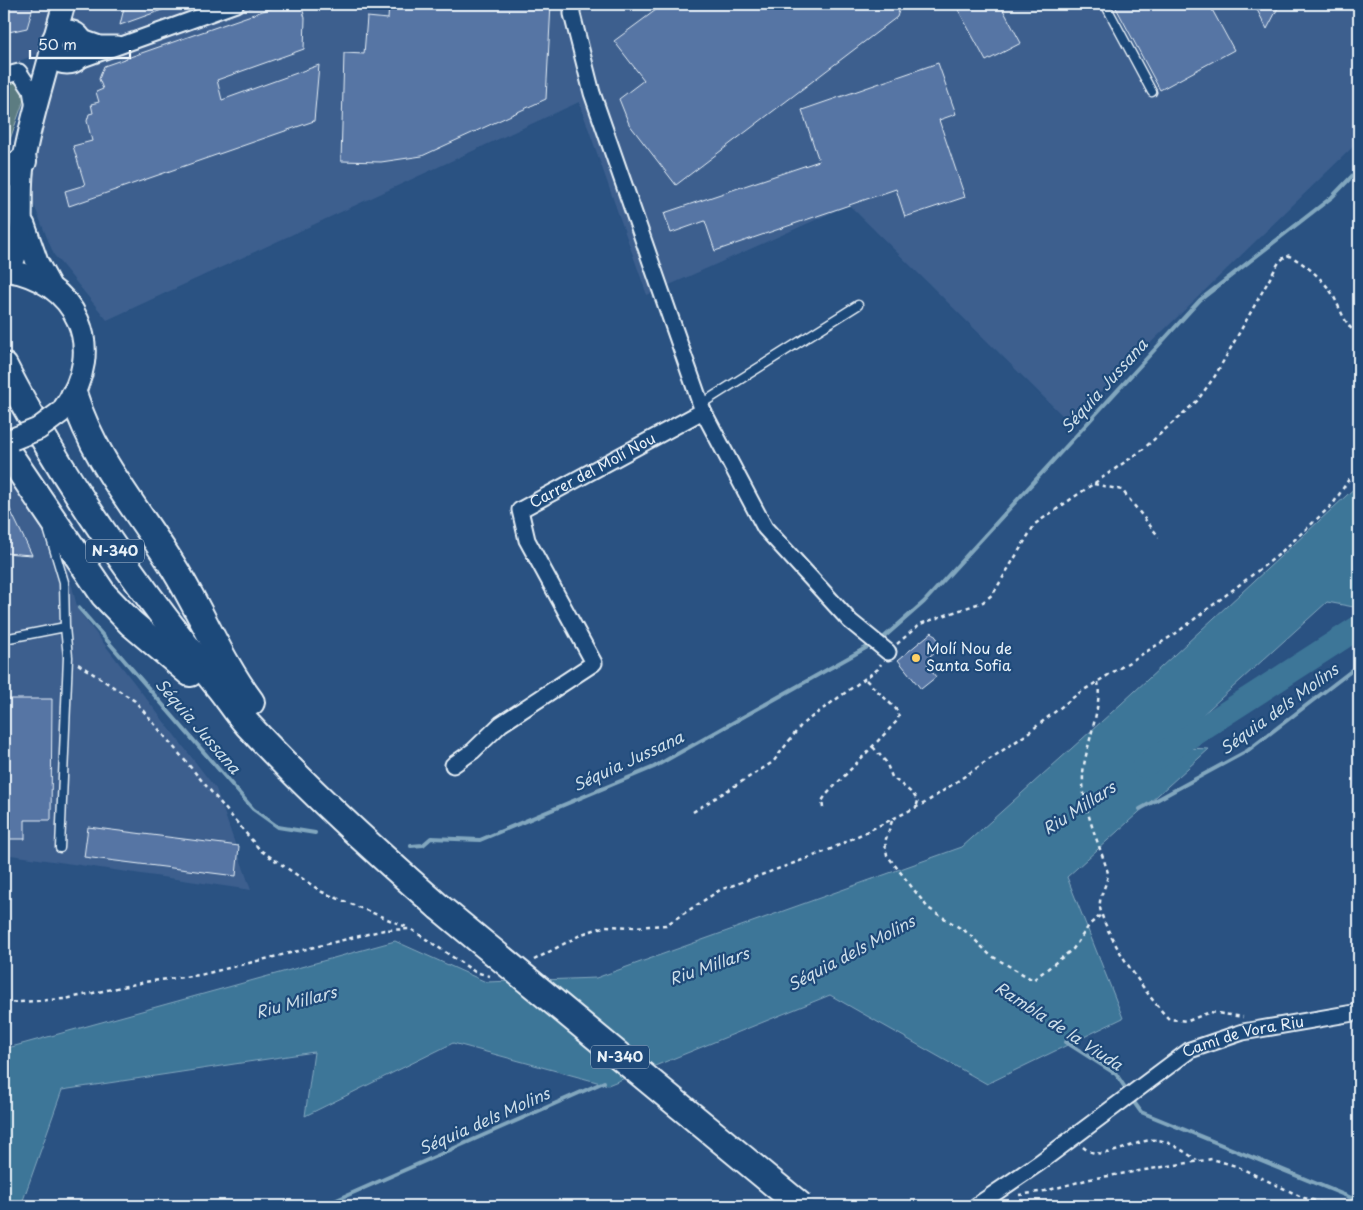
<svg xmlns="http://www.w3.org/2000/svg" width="1363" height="1210" viewBox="0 0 1363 1210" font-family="'Playpen Sans',sans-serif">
	<rect width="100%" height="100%" fill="#2a5282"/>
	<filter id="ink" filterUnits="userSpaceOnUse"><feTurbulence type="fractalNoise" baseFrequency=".02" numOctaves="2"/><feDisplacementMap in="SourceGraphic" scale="10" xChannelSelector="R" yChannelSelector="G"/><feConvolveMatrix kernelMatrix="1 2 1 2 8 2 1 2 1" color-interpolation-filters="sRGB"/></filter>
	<g filter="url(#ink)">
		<g fill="#3c5f8e">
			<path d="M4,4H1359V141L1069,422L849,205L647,295L579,102L107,320L54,255L26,185L40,53L4,67Z"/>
			<path d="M4,473L66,563L78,610L216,789L251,890L4,854Z"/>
		</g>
		<path fill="#5b7c81" stroke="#a2b6bc" d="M16,81L24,87L25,97L4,156V96L10,94L6,83Z"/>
		<path fill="#3e7698" stroke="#82a7be" d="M1359,484V608L1327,602L1167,747L1209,749L1067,877L1123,1018L987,1084L830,995L608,1085L453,1043L305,1116L314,1052L62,1090L21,1206H4V1049L395,941L486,982L596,978L962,847L1121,704Z"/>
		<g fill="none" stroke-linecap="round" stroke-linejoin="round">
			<g stroke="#82a7be" stroke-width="4">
				<path d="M79,608L253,809L278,827L315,833"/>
				<path d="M883,638L924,602L1200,300L1332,197L1359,169"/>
				<path d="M1140,809L1247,751L1359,665"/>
				<path d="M411,846L423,845L431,838L480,840L654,767L871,645"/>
				<path d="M1066,1042L1116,1074L1128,1092"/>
				<path d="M1131,1098L1141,1112L1359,1201"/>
				<path d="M323,1206L604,1082"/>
			</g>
			<path stroke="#3e7698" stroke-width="24" d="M1144,766L1359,627"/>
		</g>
		<g fill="#5775a4" stroke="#e8f1f8">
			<path d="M7,4H34L27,28L4,33V16Z"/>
			<path d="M125,4H176V5L120,25Z"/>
			<path d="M283,4H301L305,18L304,49L217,80L222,100L319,65L314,121L69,206L65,191L85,185L73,146L92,141L87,121L89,114L93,113L91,104L99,102L96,92L103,89L99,79L104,66Z"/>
			<path d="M389,4H551L546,99L422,156L381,162L341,161L344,53L364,54L367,17L388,19Z"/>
			<path d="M664,4H901L897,17L676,185L629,124L619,99L644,80L614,41Z"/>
			<path d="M955,4H1000L1021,43L986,61Z"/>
			<path d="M1114,4H1209L1234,50L1160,90Z"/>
			<path d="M1254,4H1280L1267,29Z"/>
			<path d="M938,63L956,114L939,120L965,197L905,217L896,189L715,251L705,221L671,233L664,213L819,161L802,110Z"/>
			<path d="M4,497L32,555L4,553Z"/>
			<path d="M932,632L943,646L930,656L933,660L927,665L936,677L921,689L898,660Z"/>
			<path d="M4,699H52L51,820H25V839H4Z"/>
			<path d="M88,827L239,846L236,876L84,857Z"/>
		</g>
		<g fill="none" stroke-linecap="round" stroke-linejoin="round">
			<defs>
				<g id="service">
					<path d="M1105,4L1152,92"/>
					<path d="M701,404L858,305"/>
					<path d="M4,639L65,627L64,582L49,532"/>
					<path d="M60,848L68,657L65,627"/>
				</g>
				<g id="minor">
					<path d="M572,4V14L592,93L703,411L765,528L850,621L888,652"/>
					<path d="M80,37L100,44H118"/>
					<path d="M77,61L236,4"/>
					<path d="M4,76L19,72L31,90L34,108"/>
					<path id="s1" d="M453,765L473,751L501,724L594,663L527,540L520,510L703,411"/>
					<path id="s2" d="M976,1206L1039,1163L1190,1050L1243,1032L1359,1012"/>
				</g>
				<g id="secondary">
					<circle cx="67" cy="47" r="16"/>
					<path d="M55,36L64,4"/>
					<path d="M24,225L37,262L49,284"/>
					<path d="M4,270C77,279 108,349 64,408"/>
					<path d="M8,271C30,234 16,198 24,159C30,123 42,87 51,52"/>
				</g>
				<g id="trunk">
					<path d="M4,175L23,161"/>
					<path d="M4,366C62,480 137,586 218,686C228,698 237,713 248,725C308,790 373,849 439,907"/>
					<path d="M74,396C95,463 142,514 177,573C203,616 221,662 251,702"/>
					<path d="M4,447L104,595L131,623L190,673"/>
				</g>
			</defs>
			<use href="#service" stroke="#e8f1f8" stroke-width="11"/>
			<use href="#minor" stroke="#e8f1f8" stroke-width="19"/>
			<use href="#secondary" stroke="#e8f1f8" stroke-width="25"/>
			<use href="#trunk" stroke="#e8f1f8" stroke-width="30"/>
			<g stroke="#e8f1f8" stroke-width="2.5" stroke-dasharray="4 4" stroke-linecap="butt">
				<path d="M249,7L258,4"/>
				<path d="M1094,484L1122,490L1159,537"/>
				<path d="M897,644L920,624L983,602L993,594L1035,524L1141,451L1197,401L1215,376L1279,262L1287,255C1302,261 1319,276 1329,289C1339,302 1344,328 1359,334"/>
				<path d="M78,664L135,701L260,850L322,892L409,928"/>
				<path d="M1098,682C1102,704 1088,742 1084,765C1078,801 1098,839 1108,873C1107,885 1101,892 1100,902C1096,924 1152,1003 1169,1019L1188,1021L1210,1012L1243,1017"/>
				<path d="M873,747L886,762L892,777L913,794L918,801L916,808"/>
				<path d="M823,808L822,801L826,795L898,720L899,713L895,708L865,679"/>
				<path d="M693,812L773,762L802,724L878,669L881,664"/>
				<path d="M892,821L885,842L887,855L928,908L968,933L990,955L1033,980L1073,949L1090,924L1101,915"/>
				<path d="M534,960L582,934L606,926L634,927L666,925L720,890L827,851L925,803L1024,736L1079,693L1175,634L1277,556L1333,504L1349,479L1359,473"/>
				<path d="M4,1003L65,999L145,982L200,975L384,930L411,929L475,972L490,976"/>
				<path d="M1083,1147C1102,1164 1131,1142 1151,1140C1167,1138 1184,1152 1197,1160"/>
				<path d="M1019,1195L1045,1191L1090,1179L1212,1159L1236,1166L1304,1198L1336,1206"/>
			</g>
			<use href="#service" stroke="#1f4a7a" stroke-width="8"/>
			<use href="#minor" stroke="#1f4a7a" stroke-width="15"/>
			<use href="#secondary" stroke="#1f4a7a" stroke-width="21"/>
			<use href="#trunk" stroke="#1f4a7a" stroke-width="26"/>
			<defs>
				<path id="secondary-bridge" d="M13,439L38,429L61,412"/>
				<path id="trunk-bridge" d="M439,907L801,1206"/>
			</defs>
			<use href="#secondary-bridge" stroke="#e8f1f8" stroke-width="25" stroke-linecap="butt"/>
			<use href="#trunk-bridge" stroke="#e8f1f8" stroke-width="30" stroke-linecap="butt"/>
			<use href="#secondary-bridge" stroke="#1f4a7a" stroke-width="21"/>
			<use href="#trunk-bridge" stroke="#1f4a7a" stroke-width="26"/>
		</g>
	</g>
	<circle fill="#ffd166" stroke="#1f4a7a" stroke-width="2" cx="916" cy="658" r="5"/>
	<g text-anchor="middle" stroke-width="4.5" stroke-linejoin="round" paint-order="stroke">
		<g fill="#1f4a7a" stroke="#acbfd2" stroke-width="1">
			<rect x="86" y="539.5" width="58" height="23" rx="4"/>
			<rect x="591" y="1045.5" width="58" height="23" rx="4"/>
		</g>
		<g font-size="14" font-weight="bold" fill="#e8f1f8">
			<text x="115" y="556">N-340</text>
			<text x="620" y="1062">N-340</text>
		</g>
		<g font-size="15" fill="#e8f1f8" stroke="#1f4a7a">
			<text dy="5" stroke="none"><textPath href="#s1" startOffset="428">Carrer del Molí Nou</textPath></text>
			<text dy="5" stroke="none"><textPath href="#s2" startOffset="320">Camí de Vora Riu</textPath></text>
		</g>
		<g font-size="15" fill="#e8f1f8" stroke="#1f4a7a" text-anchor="start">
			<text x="926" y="654">Molí Nou de<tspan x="926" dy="17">Santa Sofia</tspan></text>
		</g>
		<g font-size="16" font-style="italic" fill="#cedfea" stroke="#1f4a7a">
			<text transform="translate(1104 386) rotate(-48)" y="6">Séquia Jussana</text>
			<text transform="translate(1279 709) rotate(-36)" y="6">Séquia dels Molins</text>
			<text transform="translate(198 726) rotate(49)" y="6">Séquia Jussana</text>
			<text transform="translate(628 761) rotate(-25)" y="6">Séquia Jussana</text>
			<text transform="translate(1079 808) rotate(-33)" y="6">Riu Millars</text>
			<text transform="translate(851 953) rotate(-28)" y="6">Séquia dels Molins</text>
			<text transform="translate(709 966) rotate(-19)" y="6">Riu Millars</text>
			<text transform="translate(296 1002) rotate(-15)" y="6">Riu Millars</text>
			<text transform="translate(1059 1026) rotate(33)" y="6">Rambla de la Viuda</text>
			<text transform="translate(484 1121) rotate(-24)" y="6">Séquia dels Molins</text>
		</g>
	</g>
	<rect width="1363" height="1210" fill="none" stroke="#1f4a7a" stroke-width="20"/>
	<rect x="10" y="10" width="1343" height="1190" fill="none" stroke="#e8f1f8" stroke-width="2" filter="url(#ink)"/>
	<path d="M30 50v8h100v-8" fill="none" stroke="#e8f1f8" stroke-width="2.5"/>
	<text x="38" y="50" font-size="15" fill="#e8f1f8" stroke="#1f4a7a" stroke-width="4" paint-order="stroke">50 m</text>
</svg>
